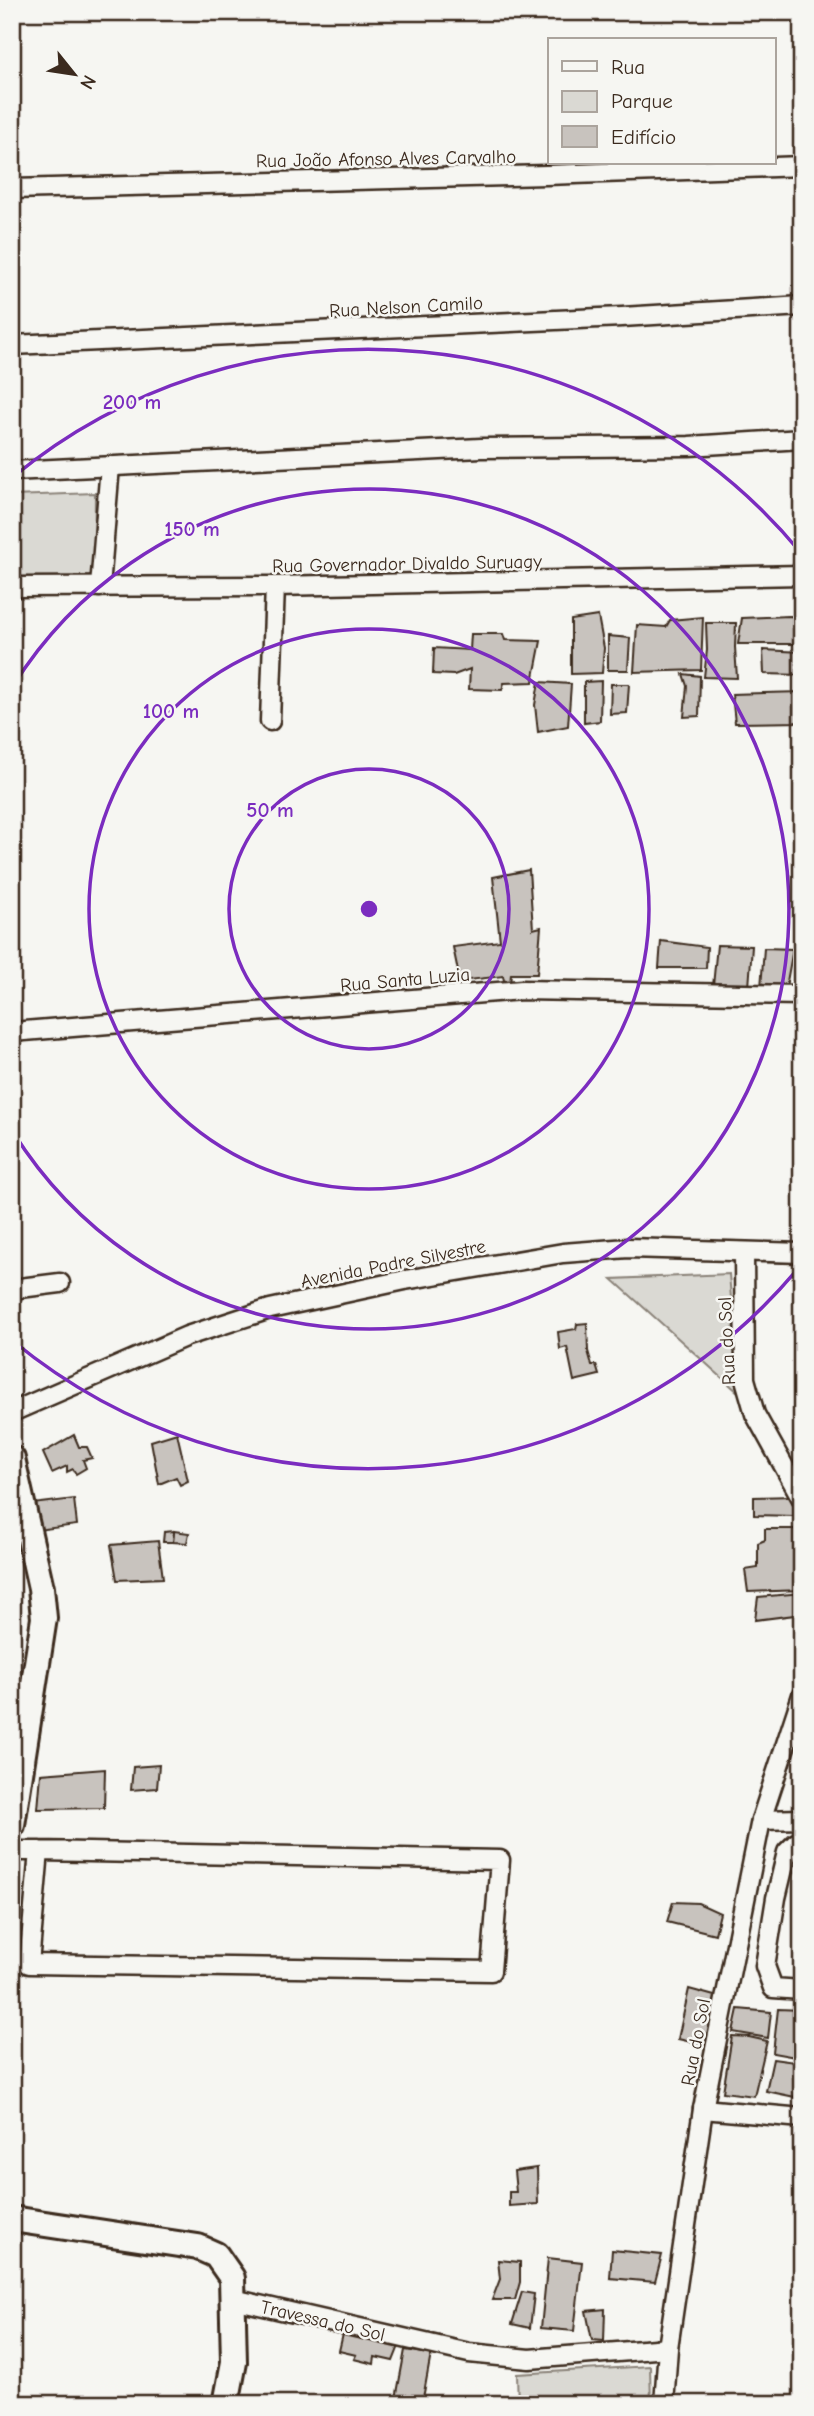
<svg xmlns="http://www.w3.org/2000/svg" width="814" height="2416" viewBox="0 0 814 2416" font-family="'Comic Neue',sans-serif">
	<rect width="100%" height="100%" fill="#f6f6f2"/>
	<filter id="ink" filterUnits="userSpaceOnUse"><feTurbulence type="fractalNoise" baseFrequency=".0143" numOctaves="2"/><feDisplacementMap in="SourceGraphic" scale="14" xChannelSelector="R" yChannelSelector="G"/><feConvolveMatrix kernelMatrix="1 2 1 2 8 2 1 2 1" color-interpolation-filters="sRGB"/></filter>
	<g filter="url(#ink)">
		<g fill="#dad9d3" stroke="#8a8278" stroke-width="2">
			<path d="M95,493L94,585H12V496Z"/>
			<path d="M729,1274L739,1393L612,1279Z"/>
			<path d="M650,2366L651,2404H518L517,2374Z"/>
		</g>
		<g fill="#c8c3be" stroke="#3b2a1e" stroke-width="2">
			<path d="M598,616L604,648L602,673L571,674V620Z"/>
			<path d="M789,616L802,617V644H738L742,618Z"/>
			<path d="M703,617L701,670L634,672L637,625L666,627L670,620Z"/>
			<path d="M706,623H736L735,647L737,678L704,677L707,650Z"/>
			<path d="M471,634H503L505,640L541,641L533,682L504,683L502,690L469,689L470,669L454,675L433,674L434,648L470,650Z"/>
			<path d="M608,636L630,638L628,670H608Z"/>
			<path d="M763,650L802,652V675L764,674Z"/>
			<path d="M683,674L700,676L699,716L684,717L687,686Z"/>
			<path d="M601,681L600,721L584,723V682Z"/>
			<path d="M539,682L571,684L568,726L538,732L535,705Z"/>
			<path d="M611,684H629L627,713L610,714Z"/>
			<path d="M802,692V722L735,723L732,694Z"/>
			<path d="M529,870L533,929L541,927L537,974H511L510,984L505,985L503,976L460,981L453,947L500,941L493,877Z"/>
			<path d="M661,941L707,947L706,968H659Z"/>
			<path d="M717,945L752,946L749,987L713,986Z"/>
			<path d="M764,948L793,949L786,987L761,988Z"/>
			<path d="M587,1323L588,1351L592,1365H596L599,1375L574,1381L567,1347L560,1349L558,1332L576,1329L577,1324Z"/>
			<path d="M177,1433L188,1481L180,1485L176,1477L159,1484L151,1441Z"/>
			<path d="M74,1435L79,1447H87L92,1458L83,1460L86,1468L76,1474L73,1469L67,1472V1466L52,1473L43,1453Z"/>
			<path d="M794,1496V1516L754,1515V1497Z"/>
			<path d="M74,1499L77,1525L37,1530L32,1504Z"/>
			<path d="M765,1529H802V1590L748,1592L745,1570L758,1568V1543L765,1540Z"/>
			<path d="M174,1531L189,1533L187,1543L173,1542Z"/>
			<path d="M174,1531L173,1542H163L164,1532Z"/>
			<path d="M158,1541L163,1578L117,1580L111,1545Z"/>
			<path d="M802,1593V1614L755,1620L758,1597Z"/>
			<path d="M159,1765L157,1788L131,1790L133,1767Z"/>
			<path d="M105,1769L104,1808L38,1809L41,1774Z"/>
			<path d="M673,1902L698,1903L720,1913L715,1934L667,1922Z"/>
			<path d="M689,1989L718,1997L709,2046L678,2039Z"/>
			<path d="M738,2009L771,2012L768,2038L733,2032Z"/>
			<path d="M778,2009L802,2010L801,2058L773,2053Z"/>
			<path d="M732,2036L749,2037L767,2041L754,2096L723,2092Z"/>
			<path d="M773,2059L802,2063L795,2097L766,2091Z"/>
			<path d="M537,2168L538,2204L509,2206V2192H516L514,2171Z"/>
			<path d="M612,2250L662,2255L655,2282L610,2278Z"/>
			<path d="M548,2258L582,2262L574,2331L541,2328Z"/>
			<path d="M498,2260L520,2262V2282L515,2300H492L500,2279Z"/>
			<path d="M522,2292L534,2294L530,2328L512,2324Z"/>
			<path d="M605,2309L604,2341L592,2340L586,2311Z"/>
			<path d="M343,2334L399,2346L393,2361L375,2357L374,2364L354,2359L356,2355L339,2351Z"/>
			<path d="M405,2350L431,2354L422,2404H395Z"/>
		</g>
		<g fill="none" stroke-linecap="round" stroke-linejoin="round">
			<defs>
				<g id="street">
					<path d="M12,189L546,175L802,166"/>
					<path d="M12,345L622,317L802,306"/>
					<path d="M12,471L481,448L689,446L802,439"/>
					<path d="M12,587L275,586L802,575"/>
					<path d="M100,587L110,466"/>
					<path d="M270,721L275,586"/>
					<path d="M12,1032L522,990L802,995"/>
					<path d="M744,1252L745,1379L755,1414L802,1499"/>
					<path d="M12,1289L60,1283"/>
					<path d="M12,1412L187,1336L270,1309L405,1280L563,1253L628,1248L802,1253"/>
					<path d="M761,1820L802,1819"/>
					<path d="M802,1841L796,1843L787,1852L776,1898L765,1966L773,1988L802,1990"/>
					<path d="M12,1851H39L500,1860L491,1971L29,1964L39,1851"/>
					<path d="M703,2109L802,2118"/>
					<path d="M233,2299L469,2353L529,2359L668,2348"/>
					<path d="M664,2404L668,2348L703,2109L761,1820L802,1695"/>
				</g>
				<g id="secondary">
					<path d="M12,1459L41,1588L44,1618L12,1825"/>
					<path d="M12,2219L198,2247L216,2255L232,2278L234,2362L226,2404"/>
				</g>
			</defs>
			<use href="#street" stroke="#3b2a1e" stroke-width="23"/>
			<use href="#secondary" stroke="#3b2a1e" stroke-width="30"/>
			<use href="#street" stroke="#f6f6f2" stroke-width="18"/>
			<use href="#secondary" stroke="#f6f6f2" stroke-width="24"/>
		</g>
	</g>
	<g fill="none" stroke="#7b2cbf" stroke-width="3.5">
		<circle cx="369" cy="909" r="140"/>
		<circle cx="369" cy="909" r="280"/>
		<path d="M13 686A420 420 0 1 1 13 1132"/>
		<path d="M801 1265A560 560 0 0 1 13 1341M13 477A560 560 0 0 1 801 553"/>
	</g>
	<g text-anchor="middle" stroke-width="5" stroke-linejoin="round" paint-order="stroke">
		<g font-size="19" fill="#3b2a1e" stroke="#f6f6f2">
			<text transform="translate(386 158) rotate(-1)" y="7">Rua João Afonso Alves Carvalho</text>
			<text transform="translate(406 306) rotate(-3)" y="7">Rua Nelson Camilo</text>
			<text transform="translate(407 563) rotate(-1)" y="7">Rua Governador Divaldo Suruagy</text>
			<text transform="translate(405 979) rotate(-5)" y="7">Rua Santa Luzia</text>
			<text transform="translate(393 1263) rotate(-11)" y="7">Avenida Padre Silvestre</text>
			<text transform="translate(726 1341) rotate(-93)" y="7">Rua do Sol</text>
			<text transform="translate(695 2042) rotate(-79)" y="7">Rua do Sol</text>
			<text transform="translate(323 2320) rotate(13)" y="7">Travessa do Sol</text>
		</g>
	</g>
	<circle cx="369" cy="909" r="10" fill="#7b2cbf" stroke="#f6f6f2" stroke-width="3.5"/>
	<g font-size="21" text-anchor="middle" font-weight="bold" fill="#7b2cbf" stroke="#f6f6f2" stroke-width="5" stroke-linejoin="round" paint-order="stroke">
		<text x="132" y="409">200 m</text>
		<text x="192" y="536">150 m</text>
		<text x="171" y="718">100 m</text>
		<text x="270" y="817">50 m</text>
	</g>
	<rect width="814" height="2416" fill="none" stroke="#f6f6f2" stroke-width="42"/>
	<rect x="21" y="21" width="772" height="2374" fill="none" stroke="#3b2a1e" stroke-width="2.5" filter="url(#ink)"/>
	<rect x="548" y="38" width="228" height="126" fill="#f6f6f2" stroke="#aba49d" stroke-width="2"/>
	<rect x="562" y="61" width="35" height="10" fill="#f6f6f2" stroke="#aba49d" stroke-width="2"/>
	<text x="611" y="74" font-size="21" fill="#3b2a1e">Rua</text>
	<rect x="562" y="91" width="35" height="21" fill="#dad9d3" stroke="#aba49d" stroke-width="2"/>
	<text x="611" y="108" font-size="21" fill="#3b2a1e">Parque</text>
	<rect x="562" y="126" width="35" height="21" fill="#c8c3be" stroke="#aba49d" stroke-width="2"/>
	<text x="611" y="144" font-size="21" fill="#3b2a1e">Edifício</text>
	<g transform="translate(74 74) rotate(120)" stroke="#f6f6f2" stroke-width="5" paint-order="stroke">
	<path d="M0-5L12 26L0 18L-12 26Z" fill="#3b2a1e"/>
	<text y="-10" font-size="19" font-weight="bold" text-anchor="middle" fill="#3b2a1e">N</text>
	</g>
</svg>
